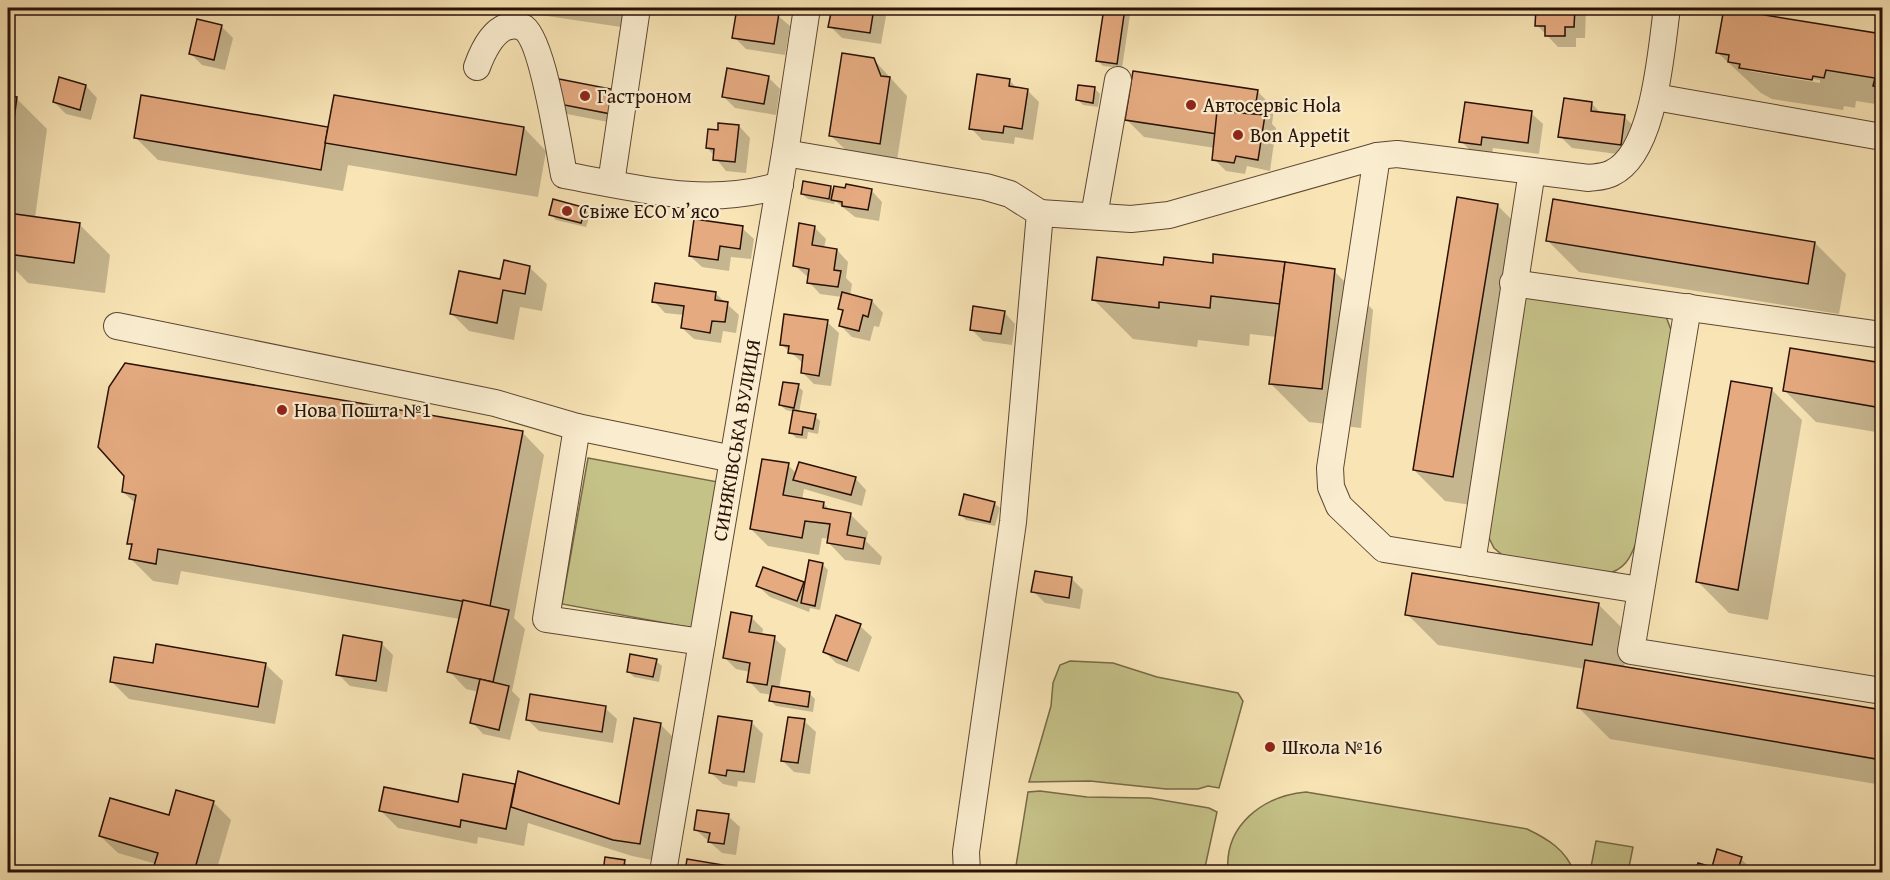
<svg xmlns="http://www.w3.org/2000/svg" width="1890" height="880" viewBox="0 0 1890 880" font-family="'Gentium Book Plus',serif">
	<rect width="100%" height="100%" fill="#f8e4b5"/>
	<filter id="stains"><feTurbulence type="fractalNoise" baseFrequency=".00333" numOctaves="4"/><feColorMatrix values="0 0 0 0 .2 0 0 0 0 .09 0 0 0 0 .02 0 0 0 .5 -.17"/></filter>
	<radialGradient id="worn" r=".72"><stop offset=".6" stop-color="#630" stop-opacity="0"/><stop offset="1" stop-color="#630" stop-opacity=".3"/></radialGradient>
	<g fill="#c5c288" stroke="#766a47" stroke-width="1.5">
		<path d="M1527,297L1665,314L1673,335L1636,543C1630,559 1624,570 1606,574L1506,558L1494,548L1488,536L1520,305Z"/>
		<path d="M588,458L718,482L692,628L562,604Z"/>
		<path d="M1070,661L1113,663L1157,677L1238,693L1243,701L1219,788L1208,786L1198,789H1166L1090,781L1029,782L1051,706L1053,683L1060,665Z"/>
		<path d="M1040,791L1087,797L1150,798L1209,808L1217,812L1204,872H1015L1028,792Z"/>
		<path d="M1306,792L1527,829C1548,839 1566,850 1574,872H1228C1224,825 1263,796 1306,792Z"/>
		<path d="M1596,841L1633,847L1628,872H1590Z"/>
	</g>
	<g fill="#0003" fill-rule="evenodd">
		<path d="M492,8H631L628,28Z"/>
		<path d="M739,8H769L790,26L785,55L746,49L734,37Z"/>
		<path d="M833,8H877L886,16L881,44L842,38L830,26Z"/>
		<path d="M1106,8H1131L1122,68L1103,66L1097,60Z"/>
		<path d="M1538,8H1586L1585,38H1576V47H1558L1537,25Z"/>
		<path d="M1725,8H1752L1761,16L1882,36V105L1856,101L1855,108L1844,106L1843,110L1772,99L1761,93L1718,53ZM1749,68L1820,80V83L1749,71Z"/>
		<path d="M221,26L233,38L225,70L202,65L190,53Z"/>
		<path d="M874,60L907,96L897,160L848,152L830,135Z"/>
		<path d="M768,77L780,89L776,115L735,108L723,96Z"/>
		<path d="M1010,81L1018,89L1027,90L1039,102L1033,140L1015,137L1014,144L982,140L971,128Z"/>
		<path d="M86,86L97,98L91,120L66,114L54,102Z"/>
		<path d="M1095,89L1100,94L1098,107L1083,105L1078,100Z"/>
		<path d="M615,91L623,125L567,114L556,102Z"/>
		<path d="M1257,91L1274,108L1272,124L1276,128L1270,171L1247,166L1245,174L1226,171L1214,159L1215,148L1144,137L1127,120Z"/>
		<path d="M8,97L16,98L47,129L35,218L79,224L110,255L105,293L28,283L8,262Z"/>
		<path d="M1592,104L1602,114L1624,117L1636,128L1632,156L1572,148L1560,136Z"/>
		<path d="M1531,113L1543,124L1539,154L1493,148L1492,156L1473,153L1461,141Z"/>
		<path d="M739,126L750,138L746,173L726,171L707,147L719,132Z"/>
		<path d="M329,128H524L546,151L538,197L348,165L343,191L158,160L135,137Z"/>
		<path d="M831,187L834,191L871,190L882,202L879,221L855,217L835,201L834,204L808,199L802,194Z"/>
		<path d="M1497,205L1528,236L1484,507L1445,501L1414,470Z"/>
		<path d="M585,210L590,215L586,227L556,220L551,214Z"/>
		<path d="M814,227L826,239L824,248L837,250L848,262L846,278L852,284L850,296L872,301L883,313L879,327L874,326L870,341L852,337L840,325L844,313L840,309L842,297L820,294L809,282V278L794,265Z"/>
		<path d="M742,228L754,239L751,259L731,257L729,271L702,267L690,256Z"/>
		<path d="M1548,241L1815,243L1846,274L1839,314L1579,272Z"/>
		<path d="M1214,264L1334,271L1373,310L1361,428L1309,422L1270,383L1277,337L1250,334L1249,346L1198,340L1197,347L1133,339L1094,300Z"/>
		<path d="M529,267L547,284L542,311L520,307L514,340L469,331L452,314L502,281Z"/>
		<path d="M715,293L739,315L736,333L723,331L721,343L694,339L682,328L684,315L665,313L654,301Z"/>
		<path d="M1004,312L1015,324L1012,345L983,341L971,329Z"/>
		<path d="M827,322L839,333L831,386L814,384L802,372L804,364L781,344Z"/>
		<path d="M8,336L15,344L8,369Z"/>
		<path d="M1792,350L1882,365V433L1816,422L1785,391Z"/>
		<path d="M798,386L803,391L799,413L815,416L820,421L818,434L808,432L807,439L796,438L791,432L794,412L786,410L780,405Z"/>
		<path d="M1771,389L1802,420L1768,620L1729,613L1698,582Z"/>
		<path d="M522,432L544,455L514,618L525,629L512,691L520,699L510,740L483,734L472,722L479,692L466,689L449,671L460,619L181,571L178,585L153,581L131,559L133,547L129,543L136,504L123,492Z"/>
		<path d="M788,465L797,474L855,478L866,490L862,506L804,489L802,500L823,503L831,511L850,514L868,532L866,541L882,557L880,565L845,560L828,542L829,539L822,538L819,555L768,546L751,529Z"/>
		<path d="M994,503L1000,508L995,526L966,520L960,514Z"/>
		<path d="M822,564L828,570L820,610L810,608L809,612L770,597L758,586L803,583L806,586Z"/>
		<path d="M1071,578L1083,590L1080,609L1045,603L1033,591Z"/>
		<path d="M1598,604L1629,635L1624,668L1882,711V785L1610,739L1579,708L1585,669L1438,645L1407,614Z"/>
		<path d="M751,617L763,629L762,635L774,638L786,649L779,689L809,693L815,699L813,712L776,706L771,701L772,695L760,693L749,681L750,672L736,669L725,658Z"/>
		<path d="M860,626L872,637L859,672L836,663L825,652Z"/>
		<path d="M381,643L393,655L387,692L350,686L338,674Z"/>
		<path d="M656,661L662,666L659,682L634,677L629,672Z"/>
		<path d="M265,664L283,681L275,724L129,699L112,682L154,665Z"/>
		<path d="M605,708L617,719L613,743L539,731L528,720Z"/>
		<path d="M804,721L816,732L810,774L794,772L782,760Z"/>
		<path d="M751,722L763,734L755,783L738,781L737,787L723,784L711,773Z"/>
		<path d="M660,724L678,742L657,861L632,856L528,823L524,846L478,837L477,844L398,828L381,811L459,804L465,776L621,806Z"/>
		<path d="M213,802L231,820L216,872H154L156,864L118,853L100,836Z"/>
		<path d="M728,816L740,827L736,855L722,853L696,830Z"/>
		<path d="M1718,851L1741,859L1755,872H1697L1699,865L1713,869Z"/>
		<path d="M607,859L624,862L635,872H604Z"/>
		<path d="M688,861L735,868L739,872H687Z"/>
	</g>
	<g fill="#e5aa80" stroke="#281106" stroke-width="1.5">
		<path d="M737,8H765V11L779,13L774,44L732,38Z"/>
		<path d="M832,8H874L870,33L828,27Z"/>
		<path d="M1104,8H1125L1117,64L1096,61Z"/>
		<path d="M1536,8H1575L1574,27H1565V36H1545V26H1535Z"/>
		<path d="M1724,8H1753L1752,13L1882,34V88L1873,86L1875,78L1826,70L1824,78L1813,76L1812,80L1739,68L1740,64L1728,62L1729,55L1716,53Z"/>
		<path d="M197,19L222,25L214,60L189,54Z"/>
		<path d="M842,53L874,58L881,76L890,77L880,144L829,136Z"/>
		<path d="M727,68L769,76L764,104L722,97Z"/>
		<path d="M1133,71L1258,90L1250,139L1125,120Z"/>
		<path d="M977,74L1010,79L1009,86L1028,89L1022,129L1004,126L1003,133L969,129Z"/>
		<path d="M59,77L86,85L80,110L53,102Z"/>
		<path d="M559,79L616,90L611,114L554,103Z"/>
		<path d="M1078,85L1095,87L1093,103L1076,100Z"/>
		<path d="M141,95L328,127L321,170L134,138Z"/>
		<path d="M334,95L524,127L516,175L325,143Z"/>
		<path d="M8,96L17,97L8,164Z"/>
		<path d="M1564,98L1592,102L1591,111L1625,115L1621,145L1558,137Z"/>
		<path d="M1465,102L1532,111L1528,143L1482,137L1481,145L1459,142Z"/>
		<path d="M1217,111L1265,115L1258,160L1236,156L1234,163L1212,160Z"/>
		<path d="M718,123L739,125L735,162L713,160L714,149L706,148L708,129L718,130Z"/>
		<path d="M803,181L831,186L829,199L801,194Z"/>
		<path d="M846,184L872,189L868,210L842,206V202L831,200L834,186L845,188Z"/>
		<path d="M1457,197L1498,204L1453,477L1413,470Z"/>
		<path d="M553,199L586,208L581,223L549,215Z"/>
		<path d="M1553,199L1815,242L1808,284L1546,241Z"/>
		<path d="M8,213L80,223L74,263L8,254Z"/>
		<path d="M694,219L743,226L740,249L720,246L718,260L689,256Z"/>
		<path d="M799,223L815,226L812,245L837,249L834,270L841,271L838,287L807,283L809,269L793,266Z"/>
		<path d="M1213,254L1285,262L1280,304L1211,296L1210,308L1159,302V308L1092,300L1097,257L1163,265L1164,257L1213,263Z"/>
		<path d="M504,260L530,266L525,294L503,290L497,323L450,314L459,271L500,279Z"/>
		<path d="M1285,262L1335,269L1322,389L1269,384Z"/>
		<path d="M655,283L716,292L715,300L728,302L725,322L712,321L710,333L681,328L684,306L652,302Z"/>
		<path d="M842,292L872,300L868,317L863,315L859,331L839,326L843,310L838,309Z"/>
		<path d="M973,306L1005,311L1001,334L970,330Z"/>
		<path d="M784,314L828,320L819,376L801,373L803,355L788,353L789,346L780,345Z"/>
		<path d="M1790,348L1882,363V408L1783,391Z"/>
		<path d="M125,363L523,431L490,606L158,549L156,564L129,559L132,544H127L136,495L122,492L124,476L98,447L109,387Z"/>
		<path d="M1731,381L1772,388L1738,590L1696,582Z"/>
		<path d="M783,382L799,384L794,408L779,405Z"/>
		<path d="M793,410L816,414L813,429L803,427L802,435L789,433Z"/>
		<path d="M762,459L789,463L783,495L824,502L823,508L851,513L847,535L865,538L863,549L827,543L830,524L805,521L802,538L750,529Z"/>
		<path d="M799,462L856,477L851,495L793,480Z"/>
		<path d="M964,494L995,502L990,522L959,515Z"/>
		<path d="M809,560L823,563L815,606L801,603Z"/>
		<path d="M763,567L804,582L797,601L756,586Z"/>
		<path d="M1035,571L1072,577L1069,598L1031,592Z"/>
		<path d="M1412,573L1599,603L1592,645L1405,615Z"/>
		<path d="M463,600L509,610L493,682L447,672Z"/>
		<path d="M731,612L752,616L749,632L775,636L767,685L747,682L750,663L723,658Z"/>
		<path d="M836,615L861,624L847,661L823,652Z"/>
		<path d="M343,635L382,642L376,681L336,675Z"/>
		<path d="M156,644L266,663L258,707L110,682L114,657L153,663Z"/>
		<path d="M630,654L657,659L653,677L627,672Z"/>
		<path d="M1585,660L1882,710V760L1577,708Z"/>
		<path d="M480,679L509,686L499,730L470,723Z"/>
		<path d="M772,686L810,692L808,707L769,701Z"/>
		<path d="M530,694L606,706L602,732L526,720Z"/>
		<path d="M718,716L752,721L744,772L727,770L726,776L709,773Z"/>
		<path d="M788,717L805,719L798,763L781,761Z"/>
		<path d="M634,718L661,723L640,844L613,840L511,807L518,771L619,804Z"/>
		<path d="M463,774L515,784L506,829L461,820L460,827L379,811L384,787L458,802Z"/>
		<path d="M176,790L214,801L194,872H152L158,853L99,836L110,798L169,815Z"/>
		<path d="M697,810L729,814L724,844L708,842L710,833L694,830Z"/>
		<path d="M1717,849L1742,857L1737,872H1695L1698,863L1712,867Z"/>
		<path d="M605,857L625,860L623,871L630,872H603Z"/>
		<path d="M687,859L735,867L734,872H685Z"/>
		<path d="M363,868L387,872H362Z"/>
	</g>
	<g fill="none" stroke-linecap="round" stroke-linejoin="round">
		<defs>
			<g id="minor">
				<path d="M477,67C482,53 492,32 506,27C512,25 519,25 524,28C543,42 559,148 564,175C636,188 708,208 780,185"/>
				<path d="M1655,97L1882,137"/>
				<path d="M785,153L986,187L1010,194L1040,213L1013,522L966,852L967,872"/>
				<path d="M1377,156L1330,468L1331,487L1339,506L1384,549L1472,563L1532,171"/>
				<path d="M611,183L637,8"/>
				<path d="M1040,213L1131,219L1169,215L1377,156L1397,154L1589,178C1596,177 1605,177 1612,173C1655,153 1661,50 1667,8"/>
				<path d="M1094,216L1118,80"/>
				<path d="M1513,283L1882,335"/>
				<path d="M1688,307L1631,651L1882,691"/>
				<path d="M117,326L495,403L577,427"/>
				<path d="M1472,563L1640,590"/>
				<path d="M702,642L546,619L577,427L733,459"/>
				<path id="s1" d="M663,872L785,153L807,8"/>
			</g>
		</defs>
		<use href="#minor" stroke="#5c4632" stroke-width="28"/>
		<use href="#minor" stroke="#faedcf" stroke-width="26"/>
	</g>
	<g fill="#8f2418" stroke="#faedcf" stroke-width="2">
		<circle cx="585" cy="96" r="6"/>
		<circle cx="1191" cy="105" r="6"/>
		<circle cx="1238" cy="135" r="6"/>
		<circle cx="567" cy="211" r="6"/>
		<circle cx="282" cy="410" r="6"/>
		<circle cx="1270" cy="747" r="6"/>
	</g>
	<g text-anchor="middle" stroke-width="4.5" stroke-linejoin="round" paint-order="stroke">
		<g font-size="20" fill="#281106" stroke="#faedcf" text-anchor="start">
			<text x="597" y="103">Гастроном</text>
			<text x="1203" y="112">Автосервіс Hola</text>
			<text x="1250" y="142">Bon Appetit</text>
			<text x="579" y="218">Свіже ECO м’ясо</text>
			<text x="294" y="417">Нова Пошта №1</text>
			<text x="1282" y="754">Школа №16</text>
		</g>
		<g font-size="20" fill="#281106" stroke="#faedcf">
			<text dy="7" stroke="none"><textPath href="#s1" startOffset="438">СИНЯКІВСЬКА ВУЛИЦЯ</textPath></text>
		</g>
	</g>
	<rect width="1890" height="880" fill="none" stroke="#f8e4b5" stroke-width="30"/>
	<rect x="9" y="9" width="1872" height="862" fill="none" stroke="#281106" stroke-width="3"/>
	<rect x="15" y="15" width="1860" height="850" fill="none" stroke="#281106" stroke-width="1.5"/>
	<rect width="100%" height="100%" filter="url(#stains)"/>
	<rect width="100%" height="100%" fill="url(#worn)"/>
</svg>
